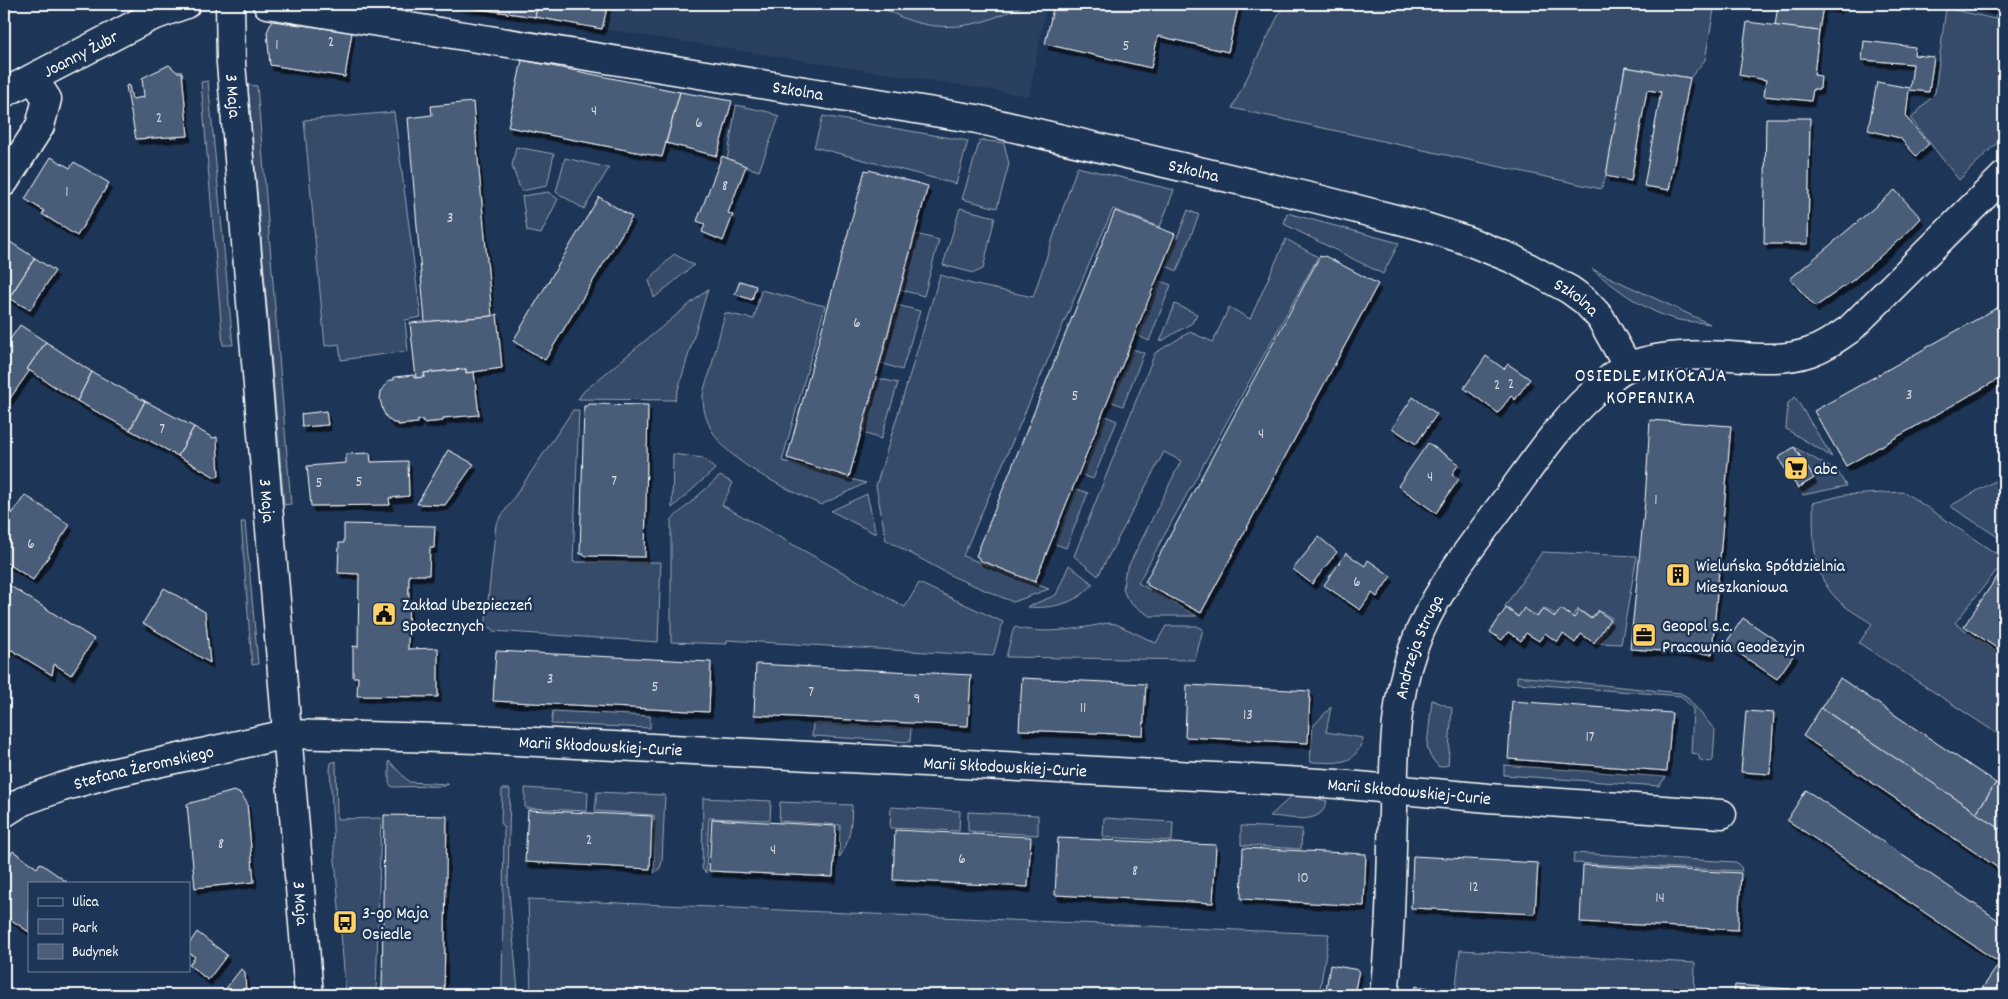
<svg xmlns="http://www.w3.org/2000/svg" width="2008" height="999" viewBox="0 0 2008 999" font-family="Dekko,sans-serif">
	<defs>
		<filter id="shadow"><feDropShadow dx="3" dy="5.5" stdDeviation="0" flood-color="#0009"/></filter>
	</defs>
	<rect width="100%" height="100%" fill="#1d3557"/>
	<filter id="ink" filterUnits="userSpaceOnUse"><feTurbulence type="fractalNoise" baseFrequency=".02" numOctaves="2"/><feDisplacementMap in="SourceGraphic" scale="10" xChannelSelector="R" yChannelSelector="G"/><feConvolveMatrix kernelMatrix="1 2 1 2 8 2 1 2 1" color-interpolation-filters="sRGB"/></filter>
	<g filter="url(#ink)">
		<path fill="#2a4161" d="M445,4H1047L1029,96Z"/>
		<g fill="#364b69" stroke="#9aa5b4">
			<path d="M877,4H1024C1016,10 1005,13 996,17C955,33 914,29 877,4Z"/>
			<path d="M1284,4H1715L1705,60L1690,78L1625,67L1606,176L1601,189L1232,108Z"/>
			<path d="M1999,4H2004V136L1959,180L1911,119L1935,93L1946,8L1995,19Z"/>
			<path d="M208,81L233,345H223L201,82Z"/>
			<path d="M248,85L257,86L291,504L284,505Z"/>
			<path d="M736,105L769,112L779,117L759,171L727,161Z"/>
			<path d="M394,112L421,317L405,320L408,351L341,360L339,344L325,346L304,120Z"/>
			<path d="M823,116L968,141L956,184L814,147Z"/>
			<path d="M980,140L1004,143L1009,164L997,208L962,199Z"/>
			<path d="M516,147L554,154L547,186L521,191L512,166Z"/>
			<path d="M565,158L609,168L584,209L556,192Z"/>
			<path d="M1077,167L1174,190L1160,227L1113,209L963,556L1049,589L1013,602L954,577L886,540L876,486L940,275L976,285L1033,297Z"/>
			<path d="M548,192L558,199L541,234L527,231L522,196Z"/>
			<path d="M960,208L995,217L983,269L974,273L943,265Z"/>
			<path d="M1188,210L1199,215L1177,271L1166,266Z"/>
			<path d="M1287,213L1399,243L1383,274L1284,224Z"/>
			<path d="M916,234L939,240L924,296L901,290Z"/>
			<path d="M1286,239L1318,257L1138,583L1197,616H1150L1134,606L1127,599L1123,589L1125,573L1181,461L1164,452L1098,576L1074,556L1155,353L1190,332L1213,342L1229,307L1250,319Z"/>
			<path d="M674,254L694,265L654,298L649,280Z"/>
			<path d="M1592,269L1710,324C1700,322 1689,322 1679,320C1649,314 1615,288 1592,269Z"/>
			<path d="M1160,281L1171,285L1149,341L1138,336Z"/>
			<path d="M708,289L675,400L578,399L584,391Z"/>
			<path d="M761,290L825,306L782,461L866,483L821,505C778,483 704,457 703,398C703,390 707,380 710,372C715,352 720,333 725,313L754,319Z"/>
			<path d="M1175,304L1197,314L1192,323L1160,342Z"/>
			<path d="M897,305L920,311L902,370L881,363Z"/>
			<path d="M1133,349L1144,353L1123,406L1112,402Z"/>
			<path d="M877,378L898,383L881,439L863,433Z"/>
			<path d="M1795,397L1832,457L1786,429L1788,403Z"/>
			<path d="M573,410H579L573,562H661L658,642L492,631V628H485L496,524Z"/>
			<path d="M1106,416L1117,421L1093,479L1082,475Z"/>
			<path d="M1794,447L1838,472L1846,486L1803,495L1798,488L1814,478Z"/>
			<path d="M673,454L703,458L715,469L672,508Z"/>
			<path d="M720,476L733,483L722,505L905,607L919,583L1003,622L993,656L727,640V644L671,642V520Z"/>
			<path d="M2004,476V541L1950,506Z"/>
			<path d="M1077,489L1088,493L1066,548L1055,544Z"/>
			<path d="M1904,492L2004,559V574L1997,570L1955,623L2004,657V738L1859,643L1872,624C1861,616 1846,609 1837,599C1810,572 1814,538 1813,503L1844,495Z"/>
			<path d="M867,494L876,534L831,511Z"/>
			<path d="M241,522H245L258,664L252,665Z"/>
			<path d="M1542,552L1637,556L1621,644L1597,643L1612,618L1598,610L1591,618L1578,609L1571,618L1560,610L1555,614L1543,608L1536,618L1519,617L1505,606Z"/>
			<path d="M1069,565L1093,584C1077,604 1051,609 1027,607L1056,595Z"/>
			<path d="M1108,623L1116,624L1156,643L1166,626H1197L1203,629L1195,660L1006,657L1014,627C1045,635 1077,629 1108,623Z"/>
			<path d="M1517,676L1680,693L1686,696L1715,730L1713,760L1711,762L1700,760L1698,754L1691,753L1693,709L1681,696L1517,683Z"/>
			<path d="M1432,700L1452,708L1448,765L1439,767L1430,756L1427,746Z"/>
			<path d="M1331,707L1326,732L1363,738C1355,768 1336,762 1310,762L1313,726Z"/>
			<path d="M553,711L650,716V728L551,724Z"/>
			<path d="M813,723L911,728L910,742L812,736Z"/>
			<path d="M336,761L337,819L381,818L376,995H346L334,847L330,769L331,763Z"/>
			<path d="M389,761L409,782L449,784L444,786L392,787L389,783Z"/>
			<path d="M1504,765L1666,777L1659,786L1504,775Z"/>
			<path d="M525,788L588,792L587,811L525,808Z"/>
			<path d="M502,789H510L508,882L518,991H502L504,828L501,824Z"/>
			<path d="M597,792L665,795L662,862L660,868L654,873V815L595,811Z"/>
			<path d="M1295,793L1327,801C1322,827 1290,817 1270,816Z"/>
			<path d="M703,798L771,801L770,820L709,818L706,873L702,869Z"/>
			<path d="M780,802L852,805C851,825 851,841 839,858L840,825L779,821Z"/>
			<path d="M891,807L960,811L959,831L890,828Z"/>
			<path d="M968,812L1038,815V835L968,831Z"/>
			<path d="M1104,818L1173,822L1172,841L1103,837Z"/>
			<path d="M1241,826L1302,829L1301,849L1241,845Z"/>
			<path d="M1574,853L1736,862L1741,867L1742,871L1573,863Z"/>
			<path d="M528,899L1329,934L1319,995H531Z"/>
			<path d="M1460,950L1695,963L1694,995H1455Z"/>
		</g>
		<g fill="#4a5d79" stroke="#fff" filter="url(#shadow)">
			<path d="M445,4H538L535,17Z"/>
			<path d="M538,4H608L602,29L535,17Z"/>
			<path d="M1054,4H1239L1228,52L1158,36L1151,68L1045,44Z"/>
			<path d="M1778,4H1839V8L1823,6L1819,31L1775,26Z"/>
			<path d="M1970,4H1993L1992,9Z"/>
			<path d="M272,21L352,32L345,77L270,65L267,32Z"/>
			<path d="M1747,22L1819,31L1814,75L1821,76L1820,89H1813L1811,101L1764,96L1766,80L1739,75Z"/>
			<path d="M1864,41L1915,47L1914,55L1934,57L1929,92L1909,90L1906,117L1929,144L1916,156L1900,138L1868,130L1877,82L1910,88L1913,64L1862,60Z"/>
			<path d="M522,60L680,92L662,157L508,127Z"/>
			<path d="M169,65L177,72H182L188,136L136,139L126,86L129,85L132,99L144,97L142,78Z"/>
			<path d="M1625,67L1690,78L1669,190L1644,186L1661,92L1647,90L1631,181L1606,176Z"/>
			<path d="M680,92L732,101L717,156L666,143Z"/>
			<path d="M473,102L492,316L425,322L408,118L432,115L431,106Z"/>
			<path d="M1766,118H1810L1808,244H1764Z"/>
			<path d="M722,156L746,166L728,213L733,215L723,241L702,232L705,224L697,221Z"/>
			<path d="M51,157L70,168L74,162L109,183L77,236L42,214L44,211L25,199Z"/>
			<path d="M865,170L869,171V170L928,186L849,477L787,458Z"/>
			<path d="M1895,190L1921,218L1909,231L1852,281L1815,307L1790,279Z"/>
			<path d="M599,197L632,217L545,360L513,341Z"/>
			<path d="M1115,211L1175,234L1035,582L979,560V558L976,556Z"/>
			<path d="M4,238L35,258L9,298L4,294Z"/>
			<path d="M1320,256L1323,257L1325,256L1378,284L1201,613L1147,585L1148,583L1145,582Z"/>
			<path d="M35,258L55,271L30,310L9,298Z"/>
			<path d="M740,281L756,286L752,300L735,294Z"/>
			<path d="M2004,304V376L1846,466L1814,411Z"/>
			<path d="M497,314L502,368L466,373V369L424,373L425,377L416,378L410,323L492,316Z"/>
			<path d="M20,325L46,342L27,369L30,370L4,407V348Z"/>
			<path d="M46,342L92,372L77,401L27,369Z"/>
			<path d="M1486,356L1504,369L1508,364L1530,379L1515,400L1511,396L1498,413L1464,388Z"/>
			<path d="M466,369V373L474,372L479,415L443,418V421L423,423V420H418V423L398,425V423H393L387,418L383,411L380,399L381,392L389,380H394V377L414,375V378L425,377L424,373Z"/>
			<path d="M92,372L145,401L130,430L77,401Z"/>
			<path d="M1413,397L1437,414L1416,444L1392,428Z"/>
			<path d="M145,401L194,427L178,456L130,430Z"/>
			<path d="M588,404L648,405L645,557L584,556V554H580L584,406H588Z"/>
			<path d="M326,411L328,425L302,427L301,414Z"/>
			<path d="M1650,420L1731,426L1712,654L1630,649L1645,501Z"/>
			<path d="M194,427L213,438L217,437L219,476L215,477L178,456Z"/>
			<path d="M1428,443L1459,464L1452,474L1459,479L1436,513L1398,486Z"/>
			<path d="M1794,447L1814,478L1798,488L1778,458Z"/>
			<path d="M448,450L474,464L445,505L417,504Z"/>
			<path d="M370,453L371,462L408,461L409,496L389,498L390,505L311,506L307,466L346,463V454Z"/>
			<path d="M25,495L70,525L33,580L4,561V509L12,514Z"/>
			<path d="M344,524L435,526L434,548H430L429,575H409L408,649L438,648V697L357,696L358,677H353V646L358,647L359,574L338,573L339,543H344Z"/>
			<path d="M1319,537L1337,552L1312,584L1293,569Z"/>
			<path d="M1346,553L1365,566L1368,560L1391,576L1377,597L1372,593L1360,610L1324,585Z"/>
			<path d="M1999,574L2004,578V653L1964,626Z"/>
			<path d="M4,582L94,639L71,675L54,664L52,675L10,649L4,659Z"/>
			<path d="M164,588L205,612L210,663L143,623Z"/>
			<path d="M1506,608L1518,617L1524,608L1537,617L1543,609L1555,617L1561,609L1574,618L1579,610L1591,619L1598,611L1610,619L1594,643L1581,634L1575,643L1563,634L1557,642L1545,633L1539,641L1526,633L1521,641L1508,632L1502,640L1490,632Z"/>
			<path d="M1743,618L1795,653L1777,679L1725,644Z"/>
			<path d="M496,651L711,662L709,712L493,701Z"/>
			<path d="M756,664L971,675L968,726L754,715Z"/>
			<path d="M1022,678L1146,684L1143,735L1019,730Z"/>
			<path d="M1840,678L1996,783L1976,813L1821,708Z"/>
			<path d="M1187,685L1310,691L1308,743L1185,737Z"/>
			<path d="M1512,701L1672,713L1667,771L1508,759Z"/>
			<path d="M1821,708L2004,831V872L1803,736Z"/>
			<path d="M1746,711L1774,713L1770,774L1741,772Z"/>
			<path d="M1996,783L2004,789V831L1976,813Z"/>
			<path d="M1806,790L2004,924V966L1787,820Z"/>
			<path d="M234,791L241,794L247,803L254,882L195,888L187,804Z"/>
			<path d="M528,810L652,816L650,869L525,862Z"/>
			<path d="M384,815L447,816L444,995H382Z"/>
			<path d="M712,819L836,826L833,877L709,871Z"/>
			<path d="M895,830L1031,837L1028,887L893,880Z"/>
			<path d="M1058,838L1216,845L1213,903L1055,895Z"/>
			<path d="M1243,848L1366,854L1364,906L1241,899Z"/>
			<path d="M13,851L37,868L40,863L67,882L29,883V932L4,915V863Z"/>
			<path d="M1413,856L1538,863L1535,914L1411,908Z"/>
			<path d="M1583,865L1741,873L1738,930L1580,922Z"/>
			<path d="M197,932L227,955L208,980L189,965L195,957L189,953V944Z"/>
			<path d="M1999,964L2004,968V995H1982L1979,993Z"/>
			<path d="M1330,965L1359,970L1354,995H1325Z"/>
			<path d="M241,969L245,972L246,995H221Z"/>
			<path d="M1735,985L1791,989V995H1734Z"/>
			<path d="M1416,986L1449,991L1448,995H1414Z"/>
		</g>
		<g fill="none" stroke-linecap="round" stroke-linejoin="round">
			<defs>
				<g id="minor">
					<path id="s1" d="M267,4L977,119L1318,199L1419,225L1463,239L1513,259L1570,290L1585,301L1600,317L1628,367"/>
					<path d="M4,182L40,126L47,99L33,78"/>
					<path id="s2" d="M4,813L23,801L62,787L112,773L287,734L478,739L1235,778L1337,784L1488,798L1722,814"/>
					<path id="s3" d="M1384,995C1391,934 1391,873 1393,812C1394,757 1394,701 1413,649C1435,587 1481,535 1519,482C1545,446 1570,411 1605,383C1612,377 1619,370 1628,367C1655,355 1701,354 1730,356C1757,358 1784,361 1810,352C1825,347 1837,338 1850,329L2004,176"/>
				</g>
				<g id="tertiary">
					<path id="s4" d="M4,93L148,18L186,4"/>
				</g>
				<g id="primary">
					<path id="s5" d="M230,4L231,63L309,995"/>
				</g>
			</defs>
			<use href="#minor" stroke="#fff" stroke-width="31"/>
			<use href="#tertiary" stroke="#fff" stroke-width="31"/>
			<use href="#primary" stroke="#fff" stroke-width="31"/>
			<use href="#minor" stroke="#1d3557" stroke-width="28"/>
			<use href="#tertiary" stroke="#1d3557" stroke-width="28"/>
			<use href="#primary" stroke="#1d3557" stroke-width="28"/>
		</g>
	</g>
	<defs>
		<symbol id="supermarket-square" viewBox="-11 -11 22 22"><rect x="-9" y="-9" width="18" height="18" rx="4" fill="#ffd166" stroke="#1d3557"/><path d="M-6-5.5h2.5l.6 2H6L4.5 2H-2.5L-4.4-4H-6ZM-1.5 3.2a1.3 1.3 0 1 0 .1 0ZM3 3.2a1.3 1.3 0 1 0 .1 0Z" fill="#111"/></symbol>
		<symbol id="building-square" viewBox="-11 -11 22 22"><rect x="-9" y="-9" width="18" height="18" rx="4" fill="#ffd166" stroke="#1d3557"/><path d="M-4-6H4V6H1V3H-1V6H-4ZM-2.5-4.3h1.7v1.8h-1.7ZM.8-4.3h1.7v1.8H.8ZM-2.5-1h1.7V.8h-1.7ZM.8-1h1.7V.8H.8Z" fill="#111"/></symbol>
		<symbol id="civic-square" viewBox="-11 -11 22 22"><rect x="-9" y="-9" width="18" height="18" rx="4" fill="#ffd166" stroke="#1d3557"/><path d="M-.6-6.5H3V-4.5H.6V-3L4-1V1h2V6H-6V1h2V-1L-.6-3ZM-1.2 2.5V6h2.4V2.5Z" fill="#111"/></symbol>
		<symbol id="office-square" viewBox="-11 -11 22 22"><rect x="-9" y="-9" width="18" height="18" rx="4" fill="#ffd166" stroke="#1d3557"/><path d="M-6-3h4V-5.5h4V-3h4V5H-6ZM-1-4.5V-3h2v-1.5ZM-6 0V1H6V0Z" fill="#111"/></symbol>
		<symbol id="bus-square" viewBox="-11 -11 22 22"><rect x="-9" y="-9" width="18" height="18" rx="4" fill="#ffd166" stroke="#1d3557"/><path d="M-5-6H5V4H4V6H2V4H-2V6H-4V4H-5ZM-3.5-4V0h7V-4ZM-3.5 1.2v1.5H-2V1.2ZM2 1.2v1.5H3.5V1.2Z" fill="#111"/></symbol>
	</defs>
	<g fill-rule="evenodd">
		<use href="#supermarket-square" x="1782" y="454" width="28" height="28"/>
		<use href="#building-square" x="1664" y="561" width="28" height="28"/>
		<use href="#civic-square" x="370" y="600" width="28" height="28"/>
		<use href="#office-square" x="1630" y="621" width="28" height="28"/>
		<use href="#bus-square" x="331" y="908" width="28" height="28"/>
	</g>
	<g text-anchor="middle" stroke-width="5" stroke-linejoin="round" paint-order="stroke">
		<g font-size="15" fill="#d2d6de">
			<text x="331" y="46">2</text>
			<text x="277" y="49">1</text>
			<text x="1126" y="50">5</text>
			<text x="594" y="115">4</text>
			<text x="159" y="122">2</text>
			<text x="699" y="127">6</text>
			<text x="725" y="190">8</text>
			<text x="67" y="196">1</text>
			<text x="450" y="222">3</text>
			<text x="857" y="327">6</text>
			<text x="1511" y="388">2</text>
			<text x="1497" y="389">2</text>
			<text x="1909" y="399">3</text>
			<text x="1075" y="400">5</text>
			<text x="162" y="433">7</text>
			<text x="1261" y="438">4</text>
			<text x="1430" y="481">4</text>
			<text x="614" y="485">7</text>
			<text x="359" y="486">5</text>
			<text x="319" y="487">5</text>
			<text x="1656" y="504">1</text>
			<text x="31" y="548">6</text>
			<text x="1357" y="586">6</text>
			<text x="550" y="683">3</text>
			<text x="655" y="691">5</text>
			<text x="811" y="696">7</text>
			<text x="917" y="703">9</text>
			<text x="1083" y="712">11</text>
			<text x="1248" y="719">13</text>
			<text x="1590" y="741">17</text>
			<text x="589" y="844">2</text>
			<text x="221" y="848">8</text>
			<text x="773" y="854">4</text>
			<text x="962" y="863">6</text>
			<text x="1135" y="875">8</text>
			<text x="1303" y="882">10</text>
			<text x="1474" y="891">12</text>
			<text x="1660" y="902">14</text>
		</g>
		<g font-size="18" fill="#fff" stroke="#1d3557">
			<text dy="6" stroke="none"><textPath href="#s4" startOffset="86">Joanny Żubr</textPath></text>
			<text dy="6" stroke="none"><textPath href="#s1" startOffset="538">Szkolna</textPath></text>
			<text dy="6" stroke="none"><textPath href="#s5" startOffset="92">3 Maja</textPath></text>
			<text dy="6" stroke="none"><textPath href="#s1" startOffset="942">Szkolna</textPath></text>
			<text dy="6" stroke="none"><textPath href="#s1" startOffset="1348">Szkolna</textPath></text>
			<text dy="6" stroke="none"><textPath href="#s5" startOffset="498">3 Maja</textPath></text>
			<text dy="6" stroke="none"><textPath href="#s3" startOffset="352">Andrzeja Struga</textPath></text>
			<text dy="6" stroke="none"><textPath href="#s2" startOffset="609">Marii Skłodowskiej-Curie</textPath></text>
			<text dy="6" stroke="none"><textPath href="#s2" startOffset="1014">Marii Skłodowskiej-Curie</textPath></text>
			<text dy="6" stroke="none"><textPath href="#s2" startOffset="148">Stefana Żeromskiego</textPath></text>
			<text dy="6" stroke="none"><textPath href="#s2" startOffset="1419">Marii Skłodowskiej-Curie</textPath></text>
			<text dy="6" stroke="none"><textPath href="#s5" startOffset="902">3 Maja</textPath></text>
		</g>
		<g font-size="18" fill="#fff" stroke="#1d3557" text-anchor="start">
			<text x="1814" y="474">abc</text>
			<text x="1696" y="571">Wieluńska Spółdzielnia<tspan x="1696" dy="21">Mieszkaniowa</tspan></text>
			<text x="402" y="610">Zakład Ubezpieczeń<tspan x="402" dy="21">Społecznych</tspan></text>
			<text x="1662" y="631">Geopol s.c.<tspan x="1662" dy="21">Pracownia Geodezyjn</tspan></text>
			<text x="362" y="918">3-go Maja<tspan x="362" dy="21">Osiedle</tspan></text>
		</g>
		<g font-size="19" letter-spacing="1" fill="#fff" stroke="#1d3557">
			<text x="1651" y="381">OSIEDLE MIKOŁAJA<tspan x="1651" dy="22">KOPERNIKA</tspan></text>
		</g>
	</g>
	<rect width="2008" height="999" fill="none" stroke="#1d3557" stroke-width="20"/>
	<rect x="10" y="10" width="1988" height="979" fill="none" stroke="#fff" stroke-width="2" filter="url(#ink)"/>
	<rect x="28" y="882" width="162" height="90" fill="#1d3557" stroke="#77869a"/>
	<rect x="38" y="898" width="25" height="8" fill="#1d3557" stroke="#77869a"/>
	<text x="72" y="906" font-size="15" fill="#ffffff">Ulica</text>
	<rect x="38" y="919" width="25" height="15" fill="#364b69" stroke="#77869a"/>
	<text x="72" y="932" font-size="15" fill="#ffffff">Park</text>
	<rect x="38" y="944" width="25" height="15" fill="#4a5d79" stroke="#77869a"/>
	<text x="72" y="956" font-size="15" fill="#ffffff">Budynek</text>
</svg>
